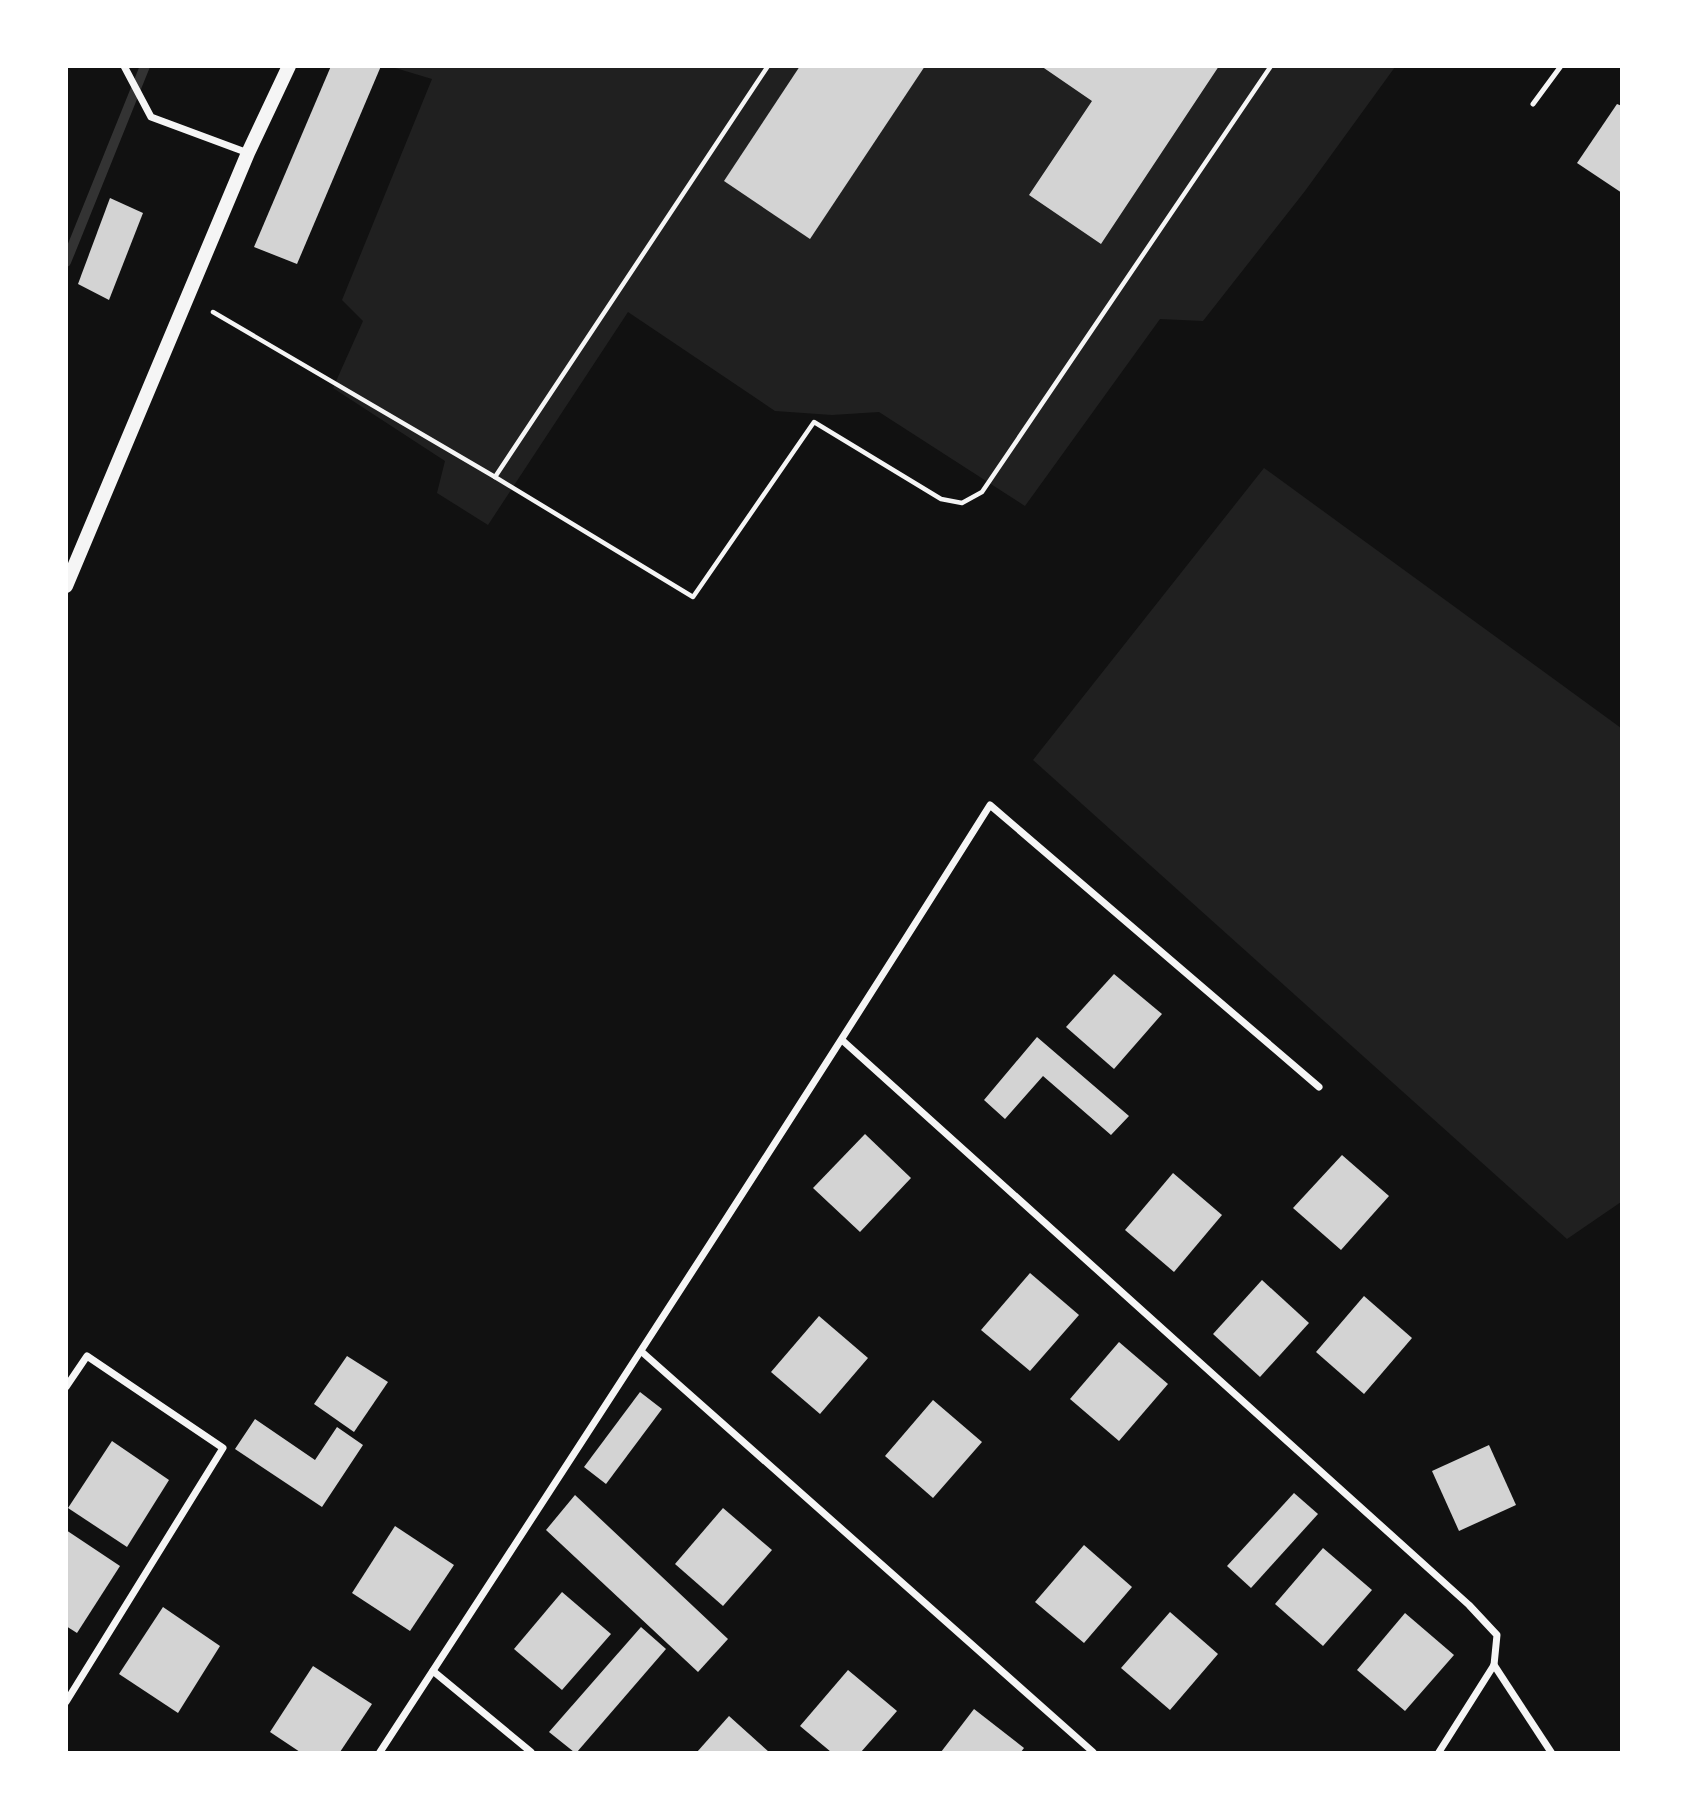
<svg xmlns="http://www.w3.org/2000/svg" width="1688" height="1819" viewBox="0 0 1688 1819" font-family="Inter,sans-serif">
	<rect width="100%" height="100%" fill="#111"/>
	<g fill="#202020">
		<path d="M392,67H1395L1305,191L1203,321L1160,319L1025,506L879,412L832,415L775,411L628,312L488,525L437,493L445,461L333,388L363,321L342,300L432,79Z"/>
		<path d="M1264,468L1621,728V1202L1567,1239L1033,760Z"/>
	</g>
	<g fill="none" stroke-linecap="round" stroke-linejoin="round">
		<path stroke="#333" stroke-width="10" d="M66,262L145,66"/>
	</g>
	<g fill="#d3d3d3">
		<path d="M331,66H381L297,264L254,247Z"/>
		<path d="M800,66H925L810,239L724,181Z"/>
		<path d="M1041,66H1219L1101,244L1029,195L1092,101Z"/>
		<path d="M1617,104L1622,106V193L1577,163Z"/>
		<path d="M110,198L143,213L109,300L78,284Z"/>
		<path d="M1114,974L1162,1014L1114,1069L1066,1027Z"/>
		<path d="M1037,1037L1129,1116L1111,1135L1043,1076L1005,1119L984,1100Z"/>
		<path d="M865,1134L911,1178L860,1232L813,1188Z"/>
		<path d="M1342,1155L1389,1196L1341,1250L1293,1208Z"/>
		<path d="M1173,1173L1222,1215L1174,1272L1125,1230Z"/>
		<path d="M1030,1273L1079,1315L1030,1371L981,1330Z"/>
		<path d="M1262,1280L1309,1323L1260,1377L1213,1334Z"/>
		<path d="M1364,1296L1412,1338L1364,1394L1316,1352Z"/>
		<path d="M819,1316L868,1358L820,1414L771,1372Z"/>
		<path d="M1119,1342L1168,1384L1119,1441L1070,1399Z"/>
		<path d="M347,1356L388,1382L354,1432L314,1404Z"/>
		<path d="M640,1392L662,1409L606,1484L584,1467Z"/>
		<path d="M933,1400L982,1442L933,1498L885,1456Z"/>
		<path d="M255,1419L315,1460L337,1427L363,1445L322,1507L235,1449Z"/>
		<path d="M112,1441L169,1480L127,1547L68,1508Z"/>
		<path d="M1489,1445L1516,1505L1459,1531L1432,1471Z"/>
		<path d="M1294,1493L1318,1514L1251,1588L1227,1566Z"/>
		<path d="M575,1495L728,1639L698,1672L546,1530Z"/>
		<path d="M723,1508L772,1550L723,1606L675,1564Z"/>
		<path d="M395,1526L454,1565L410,1631L352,1593Z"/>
		<path d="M66,1530L120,1566L77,1633L66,1626Z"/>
		<path d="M1084,1545L1132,1587L1084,1643L1035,1602Z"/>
		<path d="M1323,1548L1372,1590L1323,1646L1275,1604Z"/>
		<path d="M562,1592L611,1634L562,1690L514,1649Z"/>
		<path d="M163,1607L220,1646L178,1713L119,1674Z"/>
		<path d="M1170,1612L1218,1654L1170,1710L1121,1668Z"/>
		<path d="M1405,1613L1454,1655L1405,1711L1357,1670Z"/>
		<path d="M641,1627L666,1649L577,1752H574L549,1732Z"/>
		<path d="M313,1666L372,1704L340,1752H300L270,1732Z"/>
		<path d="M848,1670L897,1711L861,1752H831L800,1726Z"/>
		<path d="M974,1709L1024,1748L1021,1752H941Z"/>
		<path d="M729,1716L769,1752H697Z"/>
	</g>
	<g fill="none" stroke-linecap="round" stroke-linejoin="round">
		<g stroke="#f5f5f5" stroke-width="4.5">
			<path d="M213,312L495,477L768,66"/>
			<path d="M495,477L693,597L814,422L941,499L962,503L982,492L1271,66"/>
		</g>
		<path stroke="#f5f5f5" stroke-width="5" d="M1533,104L1561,66"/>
		<g stroke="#f5f5f5" stroke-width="7">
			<path d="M124,66L151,117L248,153"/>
			<path d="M842,1040L1469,1605L1497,1635L1494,1665L1439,1752"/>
			<path d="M642,1352L1093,1752"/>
			<path d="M66,1387L87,1356L223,1448L66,1702"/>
			<path d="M1494,1665L1551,1752"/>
			<path d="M433,1671L531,1752"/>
			<path d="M380,1752C585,1437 790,1123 990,805L1319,1087"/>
		</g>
		<path stroke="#f5f5f5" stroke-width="14" d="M66,586L248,153L289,66"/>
	</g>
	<rect width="1688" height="1819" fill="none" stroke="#ffffff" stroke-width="136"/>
</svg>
